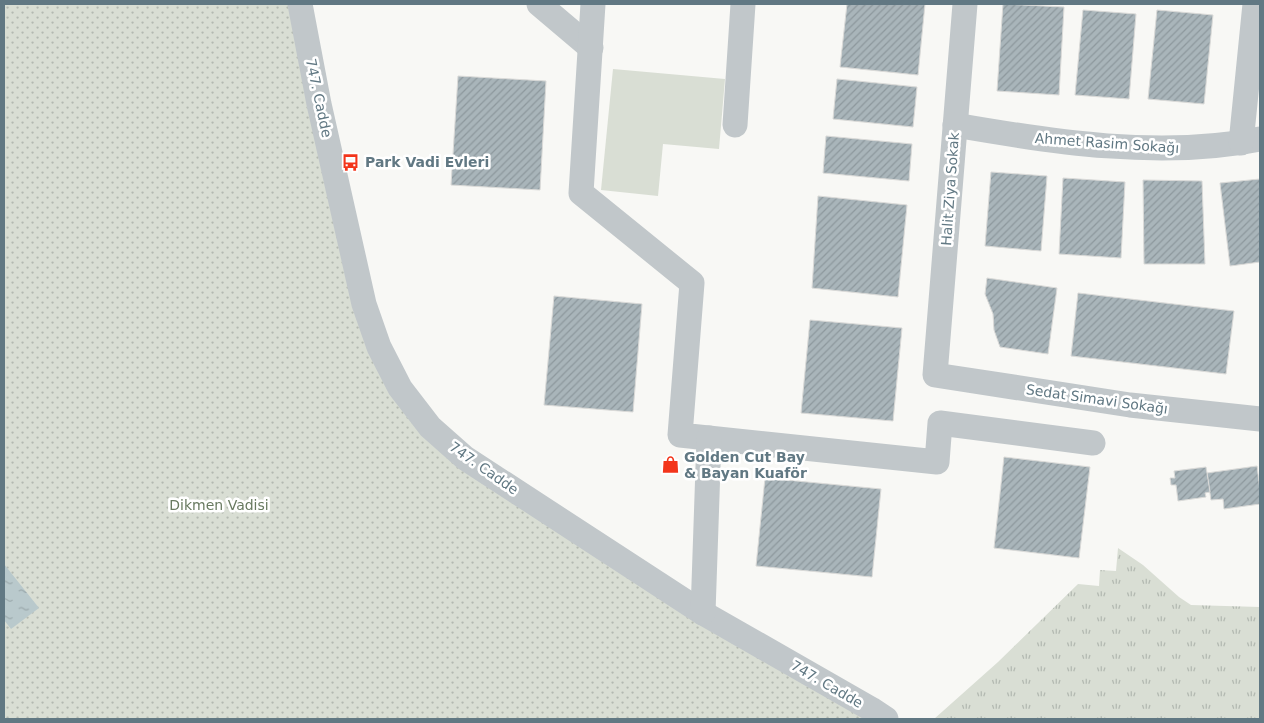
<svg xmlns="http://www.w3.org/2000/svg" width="1264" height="723" viewBox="0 0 1264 723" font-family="'DejaVu Sans',sans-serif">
	<defs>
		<pattern id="grass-tufts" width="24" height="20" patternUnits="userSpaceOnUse" patternTransform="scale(1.25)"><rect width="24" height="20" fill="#d9ded4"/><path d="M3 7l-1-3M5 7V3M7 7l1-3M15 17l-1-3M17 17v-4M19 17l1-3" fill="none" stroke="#b3b9b1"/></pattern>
		<pattern id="park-dots" width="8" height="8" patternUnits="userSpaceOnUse" patternTransform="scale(1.25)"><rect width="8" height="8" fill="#d9ded4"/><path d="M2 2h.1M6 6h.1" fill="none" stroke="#b3b9b1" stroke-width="1.8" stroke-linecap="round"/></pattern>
		<pattern id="water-ripples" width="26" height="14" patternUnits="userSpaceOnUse" patternTransform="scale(1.25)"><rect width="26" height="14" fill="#b9c9cc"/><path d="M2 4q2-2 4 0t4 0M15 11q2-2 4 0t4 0" fill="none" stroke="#9aa8ab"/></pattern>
		<pattern id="building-hatch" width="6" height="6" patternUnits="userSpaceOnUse" patternTransform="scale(1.25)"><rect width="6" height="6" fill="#a9b5ba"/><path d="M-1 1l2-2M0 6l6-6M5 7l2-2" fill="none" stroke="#8d989d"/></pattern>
	</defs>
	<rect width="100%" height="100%" fill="#f8f8f5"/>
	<path fill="url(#grass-tufts)" d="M1118,548L1143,565L1179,597L1191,605L1260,607V719H934L998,662L1078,584L1099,586L1100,570L1116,571Z"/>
	<path fill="url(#park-dots)" d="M4,4H300L364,304L430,427L886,719H4Z"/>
	<path fill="#d9ded4" d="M613,69L725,79L719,149L663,144L658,196L601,190Z"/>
	<path fill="url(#water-ripples)" d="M4,564L39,608L11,629L4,620Z"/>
	<g fill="url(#building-hatch)" stroke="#dadad8">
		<path d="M847,4H925L918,75L840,67Z"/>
		<path d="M1003,4L1064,7L1059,95L997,91Z"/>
		<path d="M1083,10L1136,14L1129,99L1075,95Z"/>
		<path d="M1157,10L1213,15L1204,104L1148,99Z"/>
		<path d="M458,76L546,81L540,190L451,185Z"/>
		<path d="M837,79L917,87L913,127L833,119Z"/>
		<path d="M826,136L912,144L909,181L823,173Z"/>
		<path d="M991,172L1047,176L1041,251L985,246Z"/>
		<path d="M1063,178L1125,182L1121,258L1059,254Z"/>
		<path d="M1260,179V262L1230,266L1220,183Z"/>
		<path d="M1143,180L1202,181L1205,264H1144Z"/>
		<path d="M818,196L907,205L898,297L812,288Z"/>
		<path d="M987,278L1057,288L1048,354L1000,347L994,330L993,314L985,294Z"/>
		<path d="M1078,293L1234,311L1226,374L1071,356Z"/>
		<path d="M554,296L642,304L633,412L544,405Z"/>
		<path d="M810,320L902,328L893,421L801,413Z"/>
		<path d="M1004,457L1090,467L1079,558L994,548Z"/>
		<path d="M1257,466L1260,490V504L1224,509L1223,499L1211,500L1207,473Z"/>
		<path d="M1206,467L1210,492L1205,493L1206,497L1178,501L1176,485H1171L1170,478H1175L1174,471Z"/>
		<path d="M765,478L881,489L872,577L756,566Z"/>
	</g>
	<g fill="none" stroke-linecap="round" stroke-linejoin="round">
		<g stroke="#c1c7ca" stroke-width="25">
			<path d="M300,4L319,104L364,304L379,347L400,388L430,427L465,458L703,613L871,709L886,719"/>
			<path d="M539,4L591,48"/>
			<path d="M593,4L581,193L692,283L680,435L937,462L940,423L1093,443"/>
			<path d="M965,4L935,375L1130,405L1260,419"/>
			<path d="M735,125L743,4"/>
			<path d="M955,125C1052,142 1162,159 1260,139"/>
			<path d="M1241,143L1255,4"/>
			<path d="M703,613L709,438"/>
		</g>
	</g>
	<defs>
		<symbol id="bus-bare" viewBox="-9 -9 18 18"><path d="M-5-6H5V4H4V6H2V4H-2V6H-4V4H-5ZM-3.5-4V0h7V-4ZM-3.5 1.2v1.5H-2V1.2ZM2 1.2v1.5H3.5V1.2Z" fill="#f3351b" stroke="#fff" stroke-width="2.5" paint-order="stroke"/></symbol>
		<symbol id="shop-bare" viewBox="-9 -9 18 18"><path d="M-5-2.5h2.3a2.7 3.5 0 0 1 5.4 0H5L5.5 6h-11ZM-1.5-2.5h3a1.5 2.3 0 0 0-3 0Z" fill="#f3351b" stroke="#fff" stroke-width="2.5" paint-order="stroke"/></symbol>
	</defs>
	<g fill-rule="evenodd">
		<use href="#bus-bare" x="338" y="150" width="25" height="25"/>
		<use href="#shop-bare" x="658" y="452" width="25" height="25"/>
	</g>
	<g text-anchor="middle" stroke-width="5" stroke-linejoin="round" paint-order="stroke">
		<g font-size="14" fill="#617883" stroke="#fff">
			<text transform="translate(319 98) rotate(78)" y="5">747. Cadde</text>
			<text transform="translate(1107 143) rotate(4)" y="5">Ahmet Rasim Sokağı</text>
			<text transform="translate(950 189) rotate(-86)" y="5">Halit Ziya Sokak</text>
			<text transform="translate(1097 399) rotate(8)" y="5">Sedat Simavi Sokağı</text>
			<text transform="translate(484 468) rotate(35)" y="5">747. Cadde</text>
			<text transform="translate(827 684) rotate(30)" y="5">747. Cadde</text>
		</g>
		<g font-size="14" font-weight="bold" fill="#617883" stroke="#fff" text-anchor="start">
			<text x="365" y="167">Park Vadi Evleri</text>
			<text x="684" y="462">Golden Cut Bay<tspan x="684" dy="16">&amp; Bayan Kuaför</tspan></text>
		</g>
		<g font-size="14" fill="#687a60" stroke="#fff">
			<text x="219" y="510">Dikmen Vadisi</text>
		</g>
	</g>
	<rect width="1264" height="723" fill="none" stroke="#617883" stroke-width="10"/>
</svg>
